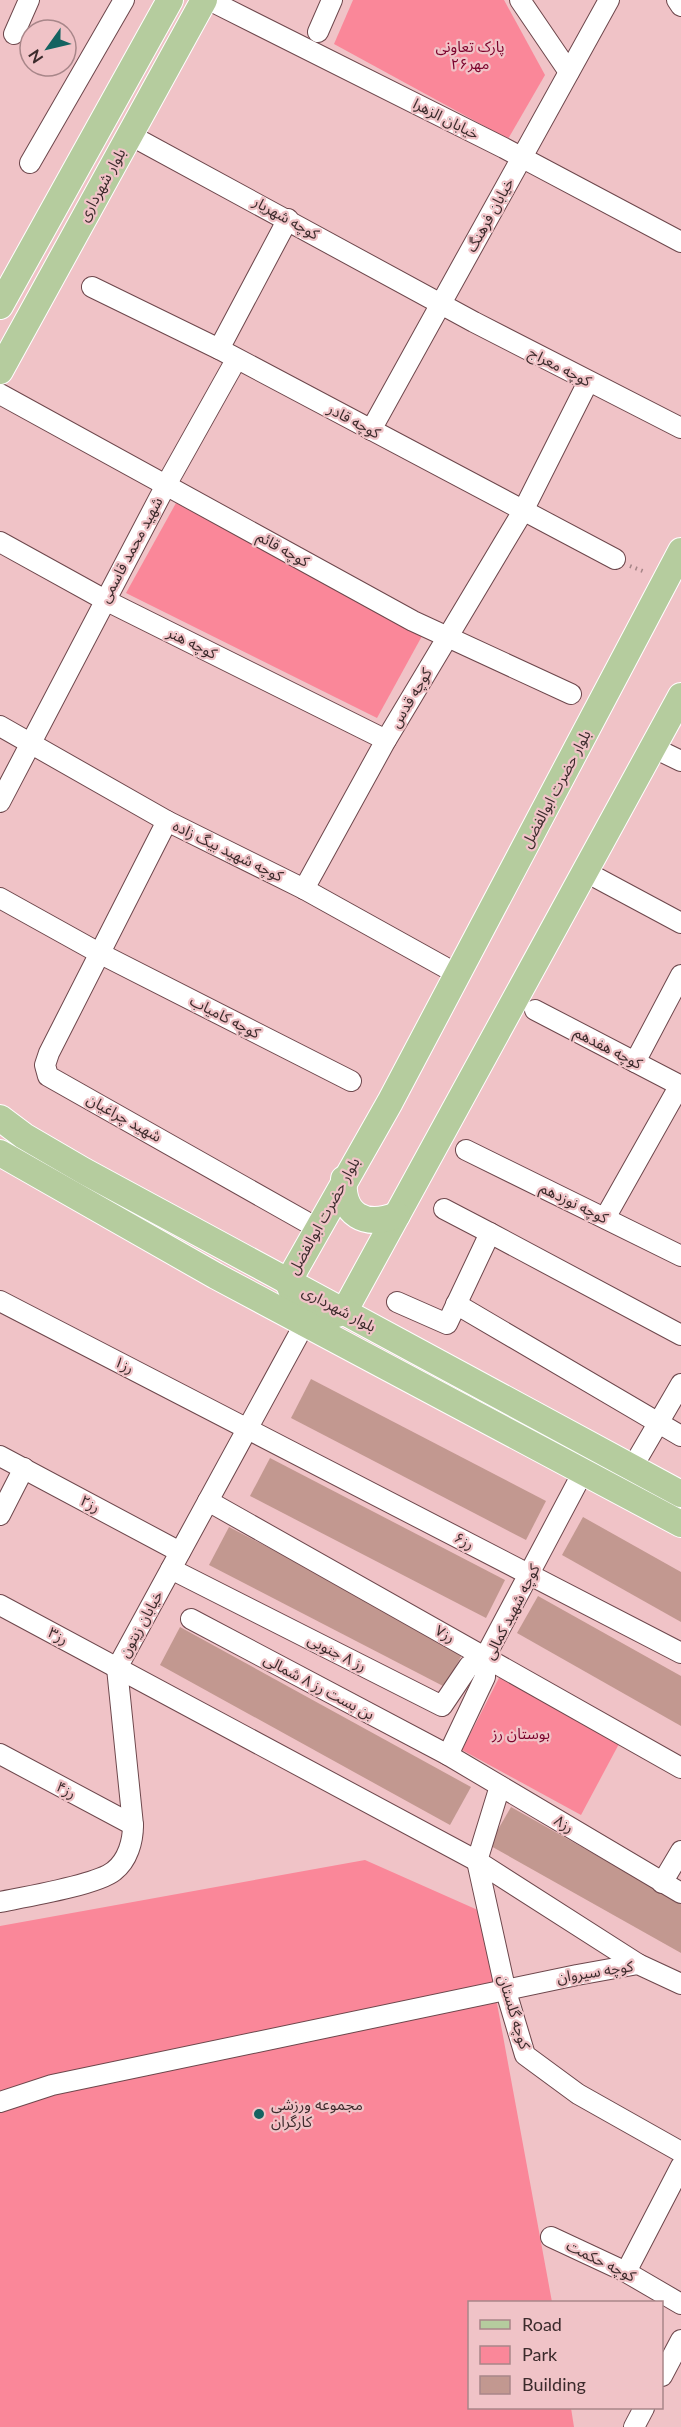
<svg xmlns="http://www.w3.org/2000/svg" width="681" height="2427" viewBox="0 0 681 2427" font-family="Lato,'Noto Sans Arabic',sans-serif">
	<rect width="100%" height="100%" fill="#f0c3c7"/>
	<g fill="#fa8799">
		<path d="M353,0H504L545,75L508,139L334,44Z"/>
		<path d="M176,503L422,636L377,718L126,593Z"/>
		<path d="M501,1674L620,1742L581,1815L462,1750Z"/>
		<path d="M365,1860L480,1911L552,2302H470V2408H571L574,2427H0V1926Z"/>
	</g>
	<g fill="#c29890">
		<path d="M311,1379L546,1501L526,1540L291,1418Z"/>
		<path d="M270,1458L505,1580L486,1618L250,1496Z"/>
		<path d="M583,1517L681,1572V1622L562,1555Z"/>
		<path d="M229,1527L465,1649L445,1687L209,1565Z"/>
		<path d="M538,1596L681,1676V1726L517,1633Z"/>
		<path d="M180,1627L471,1787L450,1825L160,1665Z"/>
		<path d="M511,1807L681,1903V1953L489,1845Z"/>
	</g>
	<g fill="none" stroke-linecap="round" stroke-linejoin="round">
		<defs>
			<g id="minor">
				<path d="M209,0L504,148L681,242"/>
				<path d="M520,0L569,72"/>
				<path d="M677,0L681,6"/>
				<path d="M318,32L332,0"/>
				<path d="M14,34L29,0"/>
				<path d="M130,135L474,322L681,428"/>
				<path d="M30,163L124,0"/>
				<path d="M92,287L219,349L615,559"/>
				<path d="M219,349L288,219"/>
				<path d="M0,394L413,621L571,694"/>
				<path d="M371,430L609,0"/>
				<path d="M0,542L105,600L386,740"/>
				<path d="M0,726L167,821L304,889L457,974"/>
				<path d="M652,747L681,761"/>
				<path d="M0,802L166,485L236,360"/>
				<path d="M167,821L49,1053L45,1065L48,1076L317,1228"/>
				<path d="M584,871L681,923"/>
				<path d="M304,889L386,740L523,511L588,382"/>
				<path d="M0,898L99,953L351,1081"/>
				<path d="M535,1010L681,1086"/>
				<path d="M635,1062L681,975"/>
				<path d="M466,1150L681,1256"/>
				<path d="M444,1209L490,1233"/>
				<path d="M605,1218L680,1085"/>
				<path d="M0,1301L681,1653"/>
				<path d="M397,1302L447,1324L490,1233L681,1335"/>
				<path d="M456,1304L681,1436"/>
				<path d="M0,1456L180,1552"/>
				<path d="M632,1468L681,1384"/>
				<path d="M208,1501L681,1768"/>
				<path d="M0,1515L24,1468"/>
				<path d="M171,1569L442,1706L469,1666L485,1657"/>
				<path d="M0,1605L477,1861L638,1964"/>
				<path d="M191,1619L448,1755L681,1893"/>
				<path d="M0,1754L133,1825"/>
				<path d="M448,1755L485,1677V1657L583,1472"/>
				<path d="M500,1786L477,1861L505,1988L525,2055L578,2094L681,2152"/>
				<path d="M662,1883L681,1851"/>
				<path d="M0,1902C25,1897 97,1885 114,1871C128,1860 133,1841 133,1825L117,1668L305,1323"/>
				<path d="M0,2102L52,2085L577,1975L638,1964L681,1984"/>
				<path d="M551,2237L626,2272L681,2304"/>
				<path d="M626,2272L681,2166"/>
				<path d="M662,2376L681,2340"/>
				<path d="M634,2427L644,2408"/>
			</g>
			<g id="major">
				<path d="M0,306L170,0"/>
				<path d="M0,371L204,0"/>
				<path d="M681,551L390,1102L288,1282L305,1323L344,1312L681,696"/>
				<path d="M0,1118L24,1136L84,1171L681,1494"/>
				<path d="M0,1153L216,1276L681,1524"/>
				<path d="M344,1179C341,1215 365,1228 397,1215"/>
			</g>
		</defs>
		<use href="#minor" stroke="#6d474c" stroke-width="22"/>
		<use href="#major" stroke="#fff" stroke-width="28"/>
		<path stroke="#a68587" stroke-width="4" stroke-dasharray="1.5 4.5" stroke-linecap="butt" d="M630,566L645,572"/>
		<use href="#minor" stroke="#fff" stroke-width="20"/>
		<use href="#major" stroke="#b5cc9e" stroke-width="26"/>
	</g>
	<circle fill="#146361" stroke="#f0c3c7" stroke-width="2" cx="259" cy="2114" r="6"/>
	<g text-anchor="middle" stroke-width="4.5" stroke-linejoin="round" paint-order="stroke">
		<g font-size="15" fill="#7a022c" stroke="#f0c3c7">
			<text x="470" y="52">پارک تعاونی<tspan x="470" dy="17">مهر۲۶</tspan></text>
			<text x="521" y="1739">بوستان رز</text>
		</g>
		<g font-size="15" fill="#3c2b2c" stroke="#f0c3c7">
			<text transform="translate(446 119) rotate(27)" y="5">خیابان الزهرا</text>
			<text transform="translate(102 185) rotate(-61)" y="5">بلوار شهرداری</text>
			<text transform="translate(490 215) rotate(-61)" y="5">خیابان فرهنگ</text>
			<text transform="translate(286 218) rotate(29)" y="5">کوچه شهریار</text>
			<text transform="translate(560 367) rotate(27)" y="5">کوچه معراج</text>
			<text transform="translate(354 421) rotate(28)" y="5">کوچه قادر</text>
			<text transform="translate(283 549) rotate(29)" y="5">کوچه قائم</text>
			<text transform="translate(131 550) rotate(-62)" y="5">شهید محمد قاسمی</text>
			<text transform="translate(192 643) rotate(26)" y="5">کوچه هنر</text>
			<text transform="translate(411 698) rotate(-59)" y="5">کوچه قدس</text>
			<text transform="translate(556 789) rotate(-62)" y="5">بلوار حضرت ابوالفضل</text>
			<text transform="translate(228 851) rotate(26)" y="5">کوچه شهید بیگ زاده</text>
			<text transform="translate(225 1017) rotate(27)" y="5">کوچه کامیاب</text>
			<text transform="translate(608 1048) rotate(27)" y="5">کوچه هفدهم</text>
			<text transform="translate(124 1118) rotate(29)" y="5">شهید چراغیان</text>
			<text transform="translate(574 1203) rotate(26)" y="5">کوچه نوزدهم</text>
			<text transform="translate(324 1216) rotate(-61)" y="5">بلوار حضرت ابوالفضل</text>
			<text transform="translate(339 1309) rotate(28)" y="5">بلوار شهرداری</text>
			<text transform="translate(124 1365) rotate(27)" y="5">رز۱</text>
			<text transform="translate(90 1504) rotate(28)" y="5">رز۲</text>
			<text transform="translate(464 1541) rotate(28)" y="5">رز۶</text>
			<text transform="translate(512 1612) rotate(-63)" y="5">کوچه شهید کمالی</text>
			<text transform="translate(141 1624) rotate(-61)" y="5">خیابان زیتون</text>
			<text transform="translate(445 1634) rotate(29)" y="5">رز۷</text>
			<text transform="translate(58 1636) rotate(28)" y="5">رز۳</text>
			<text transform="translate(337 1653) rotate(27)" y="5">رز ۸ جنوبی</text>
			<text transform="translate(319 1687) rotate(28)" y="5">بن بست رز ۸ شمالی</text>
			<text transform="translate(66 1790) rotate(28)" y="5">رز۴</text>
			<text transform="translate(564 1824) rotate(31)" y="5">رز۸</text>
			<text transform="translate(595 1972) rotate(-9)" y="5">کوچه سیروان</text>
			<text transform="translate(514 2012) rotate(73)" y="5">کوچه گلستان</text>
			<text transform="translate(601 2261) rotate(26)" y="5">کوچه حکمت</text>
		</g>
		<g font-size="15" fill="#3c2b2c" stroke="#f0c3c7" text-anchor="start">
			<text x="271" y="2110">مجموعه ورزشی<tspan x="271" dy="17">کارگران</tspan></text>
		</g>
	</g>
	<rect x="468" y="2301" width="195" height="108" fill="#f0c3c7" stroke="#a88689" stroke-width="1.5"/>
	<rect x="480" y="2320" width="30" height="9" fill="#b5cc9e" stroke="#a88689" stroke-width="1.5"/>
	<text x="522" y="2331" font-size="18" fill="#3c2b2c">Road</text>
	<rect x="480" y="2346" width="30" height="18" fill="#fa8799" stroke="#a88689" stroke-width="1.5"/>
	<text x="522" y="2361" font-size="18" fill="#3c2b2c">Park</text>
	<rect x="480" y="2376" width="30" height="18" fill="#c29890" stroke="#a88689" stroke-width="1.5"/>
	<text x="522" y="2391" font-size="18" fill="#3c2b2c">Building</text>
	<g transform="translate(48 48) rotate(236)"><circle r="28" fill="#f0c3c7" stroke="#a88689" stroke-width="1.5"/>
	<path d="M0-4.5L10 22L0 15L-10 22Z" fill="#146361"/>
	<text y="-9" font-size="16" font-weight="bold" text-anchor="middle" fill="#3c2b2c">N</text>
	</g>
</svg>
